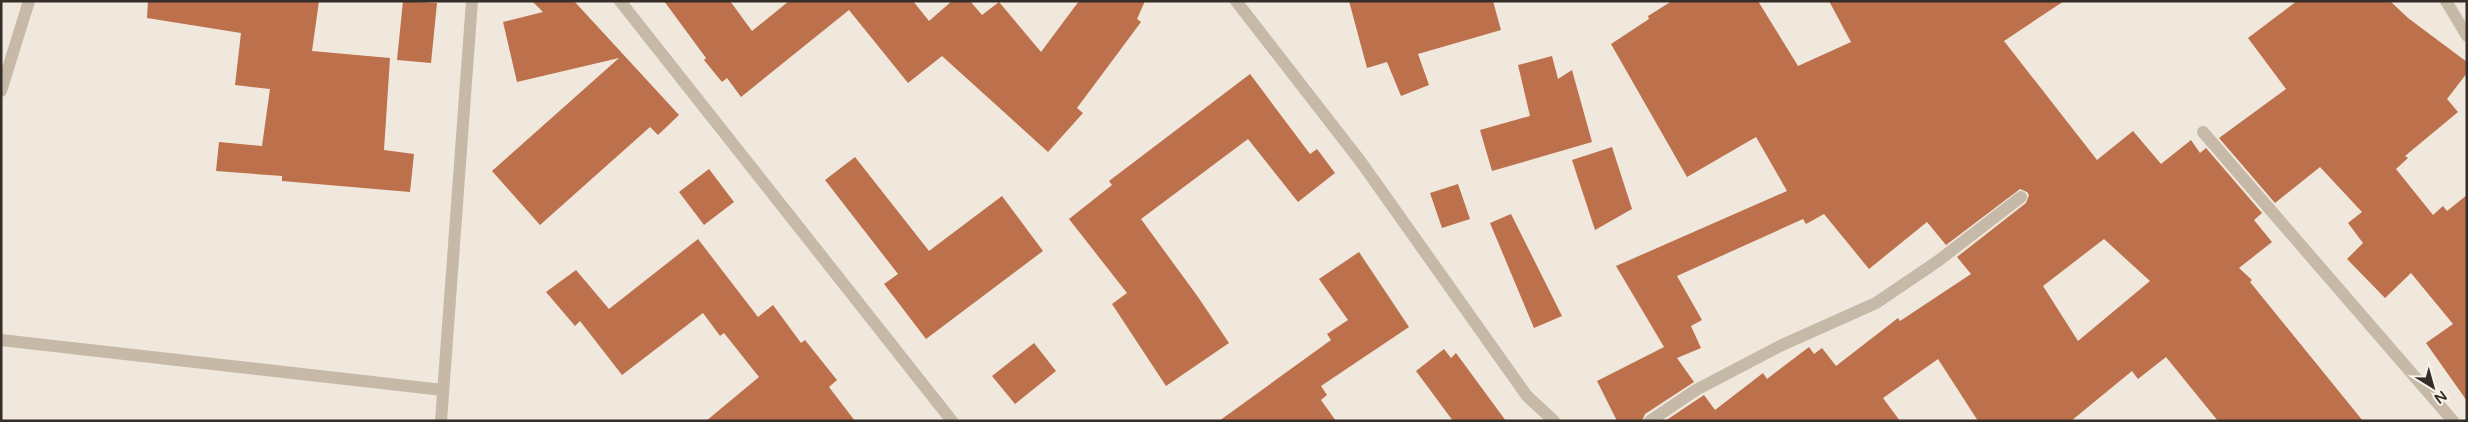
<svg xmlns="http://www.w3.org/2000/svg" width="2468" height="422" viewBox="0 0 2468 422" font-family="'Varela Round',sans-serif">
	<rect width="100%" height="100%" fill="#f0e8dc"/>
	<g fill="#bd704c" fill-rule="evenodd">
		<path d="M148,1H319L312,51L390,58L384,150L414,154L410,192L282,181V176L216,171L219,142L262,146L270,89L235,85L241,33L147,18Z"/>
		<path d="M403,1L437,3L431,63L397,60Z"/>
		<path d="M532,1H574L679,115L658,135L650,127L540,225L492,171L619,58L517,82L503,22L543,12Z"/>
		<path d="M664,1H730L752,31L789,1H913L929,21L952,1H970L982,15L999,2L1041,52L1079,1H1145L1137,19L1141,22L1077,108L1083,113L1048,152L942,56L908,83L849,10L741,97L727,78L722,82L704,60L706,58Z"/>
		<path d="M1349,1H1493L1501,30L1418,54L1429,85L1401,96L1387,62L1367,68Z"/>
		<path d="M1672,1H1758L1798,66L1851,42L1829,1H2064L2004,41L2097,160L2133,131L2161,164L2191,140L2200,153L2206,148L2262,213L2254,220L2272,242L2239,268L2252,280L2250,282L2363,421H2218L2166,357L2138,379L2132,371L2071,421H1978L1938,359L1883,398L1900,421H1665L1704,395L1715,410L1763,373L1767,379L1809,347L1814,354L1822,348L1836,366L1898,318L1900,321L1971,274L1957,257L2026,203L2029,195L2027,192L2020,189L1946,245L1927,222L1869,269L1824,214L1806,224L1803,219L1677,276L1702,320L1691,326L1701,348L1677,358L1694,382L1645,414L1642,421H1617L1597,381L1664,347L1616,266L1787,191L1756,137L1687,177L1611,44L1649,19L1648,16ZM2104,239L2150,281L2078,341L2043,286Z"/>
		<path d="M2297,1H2390L2408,18L2467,62V73L2447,99L2458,112L2405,156L2408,158L2396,169L2433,215L2443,206L2447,211L2467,195V401L2426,343L2453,324L2411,273L2385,298L2347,259L2363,243L2348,223L2362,212L2320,167L2275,203L2219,138L2286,89L2248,38Z"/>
		<path d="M1552,56L1558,79L1572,70L1592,142L1492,171L1480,130L1530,116L1518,65Z"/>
		<path d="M1250,74L1310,154L1317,149L1335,173L1298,202L1248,139L1141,219L1198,297L1229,343L1166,386L1112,304L1127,293L1069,219L1112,185L1109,181Z"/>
		<path d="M1612,147L1632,209L1595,230L1572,160Z"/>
		<path d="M855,157L929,251L1002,196L1043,251L926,339L884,284L898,274L825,180Z"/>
		<path d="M709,169L734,202L704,225L679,192Z"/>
		<path d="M1458,184L1470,219L1442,228L1430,193Z"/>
		<path d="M1511,214L1562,316L1534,328L1490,223Z"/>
		<path d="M698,239L758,317L773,305L801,343L805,340L837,380L829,387L855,421H706L759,377L724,333L720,336L703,313L622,375L580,321L575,326L546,292L576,270L609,309Z"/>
		<path d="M1359,252L1409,327L1321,386L1327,395L1321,400L1336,421H1219L1331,340L1327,334L1348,320L1319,279Z"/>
		<path d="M1034,343L1056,371L1015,404L992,376Z"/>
		<path d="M1444,349L1451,358L1456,353L1506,421H1453L1416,371Z"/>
	</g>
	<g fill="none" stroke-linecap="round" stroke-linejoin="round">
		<g stroke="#c7b9a8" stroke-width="12">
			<path d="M620,1L952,421"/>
			<path d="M1236,1L1361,162L1527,396L1554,421"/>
			<path d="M2446,1L2467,36"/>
			<path d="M1,91L29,1"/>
			<path d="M2203,132L2453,421"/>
			<path d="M1,340L443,390"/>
			<path d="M441,421L472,1"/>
			<path d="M1650,421L1696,390L1780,346L1876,303L1938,261L2021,197"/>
		</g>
	</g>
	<rect width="2468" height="422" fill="none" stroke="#352d28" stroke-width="5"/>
	<g transform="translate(2433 387) rotate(143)" stroke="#f8f2e8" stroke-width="4" paint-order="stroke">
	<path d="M0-4L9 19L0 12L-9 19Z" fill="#352d28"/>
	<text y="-8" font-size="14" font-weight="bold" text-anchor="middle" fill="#352d28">N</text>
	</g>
</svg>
